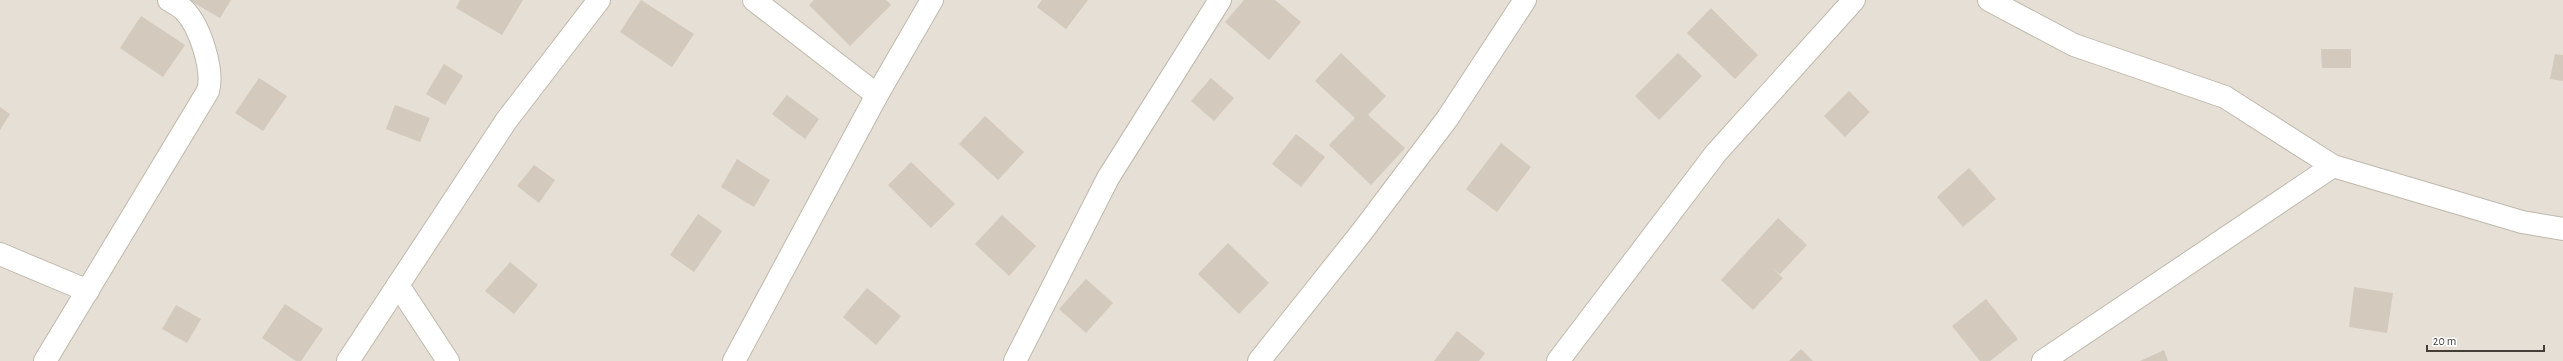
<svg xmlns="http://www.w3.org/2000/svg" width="2563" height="361" viewBox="0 0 2563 361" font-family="'Alegreya Sans',sans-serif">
	<rect width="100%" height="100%" fill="#f2eee6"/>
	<rect fill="#e5dfd5" x="0" y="0" width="2563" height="361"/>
	<g fill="#d3c9bc">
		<path d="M189,0H231L220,18Z"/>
		<path d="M460,0H523L502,35L456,8Z"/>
		<path d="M641,0L694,34L672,67L620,32Z"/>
		<path d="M814,0H886L891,5L850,46L809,5Z"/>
		<path d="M1042,0H1088L1066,29L1037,7Z"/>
		<path d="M1244,0H1275L1301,22L1269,60L1225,22Z"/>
		<path d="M1711,8L1758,55L1735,79L1687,33Z"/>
		<path d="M141,16L185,45L163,77L120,48Z"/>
		<path d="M2321,49H2351V68H2322Z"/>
		<path d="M1341,53L1386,96L1368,115L1405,148L1371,185L1329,145L1355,118L1315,81Z"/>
		<path d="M1678,53L1702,76L1659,120L1635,96Z"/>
		<path d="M2555,54L2563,55V81L2550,79Z"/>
		<path d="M444,64L463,76L445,105L426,94Z"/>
		<path d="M259,78L287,96L263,131L235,113Z"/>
		<path d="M1211,78L1234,98L1214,121L1191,101Z"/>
		<path d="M1849,91L1870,112L1845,137L1824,116Z"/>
		<path d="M787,95L819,119L805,139L772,114Z"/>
		<path d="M395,105L430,118L420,142L386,129Z"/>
		<path d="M0,107L10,114L0,130Z"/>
		<path d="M985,116L1024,152L998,180L959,144Z"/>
		<path d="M1296,134L1325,157L1301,187L1272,164Z"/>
		<path d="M1501,143L1531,167L1497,212L1466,189Z"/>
		<path d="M737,159L770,180L754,207L721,187Z"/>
		<path d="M911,162L955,204L931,228L888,185Z"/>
		<path d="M534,165L555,180L539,203L517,186Z"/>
		<path d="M1969,168L1996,199L1963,227L1937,197Z"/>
		<path d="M698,214L722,231L694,272L670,255Z"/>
		<path d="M1002,215L1036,246L1009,276L975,244Z"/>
		<path d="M1778,218L1807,245L1780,274L1771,267L1783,278L1753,310L1721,280Z"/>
		<path d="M1228,243L1269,283L1239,314L1198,274Z"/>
		<path d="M510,262L538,285L514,314L485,291Z"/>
		<path d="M1086,279L1113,303L1086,333L1059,309Z"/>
		<path d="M2354,287L2393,293L2387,333L2349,327Z"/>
		<path d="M867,288L901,316L876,345L843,317Z"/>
		<path d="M1986,299L2018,339L1990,361H1980L1952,326Z"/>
		<path d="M285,304L323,329L301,361H296L262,338Z"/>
		<path d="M176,305L201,319L187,343L162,329Z"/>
		<path d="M1457,331L1485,353L1479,361H1434Z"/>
		<path d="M1801,349L1813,361H1789Z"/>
		<path d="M2164,350L2168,361H2140Z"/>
	</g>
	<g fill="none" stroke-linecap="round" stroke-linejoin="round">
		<defs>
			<g id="street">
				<path d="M754,0L877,95"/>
				<path d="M1989,0L2074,45L2225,97L2333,166L2522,222L2563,229"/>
				<path d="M0,254L88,291"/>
				<path d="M398,285L448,361"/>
				<path d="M45,361L208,91C214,70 200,26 184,10C180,6 174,3 169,0"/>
				<path d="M348,361L506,121L599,0"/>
				<path d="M734,361L877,95L932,0"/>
				<path d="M1015,361L1108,178L1220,0"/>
				<path d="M1259,361L1361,233L1447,119L1525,0"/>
				<path d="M1558,361L1716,153L1854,0"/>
				<path d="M2043,361L2333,166"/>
			</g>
		</defs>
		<use href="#street" stroke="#c0b8ac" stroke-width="24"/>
		<use href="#street" stroke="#fff" stroke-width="22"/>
	</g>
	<path d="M2427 345v6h117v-6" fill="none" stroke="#443e36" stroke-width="2"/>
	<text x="2433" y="345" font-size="12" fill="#443e36" stroke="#ffffff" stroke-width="3" paint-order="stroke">20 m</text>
</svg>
